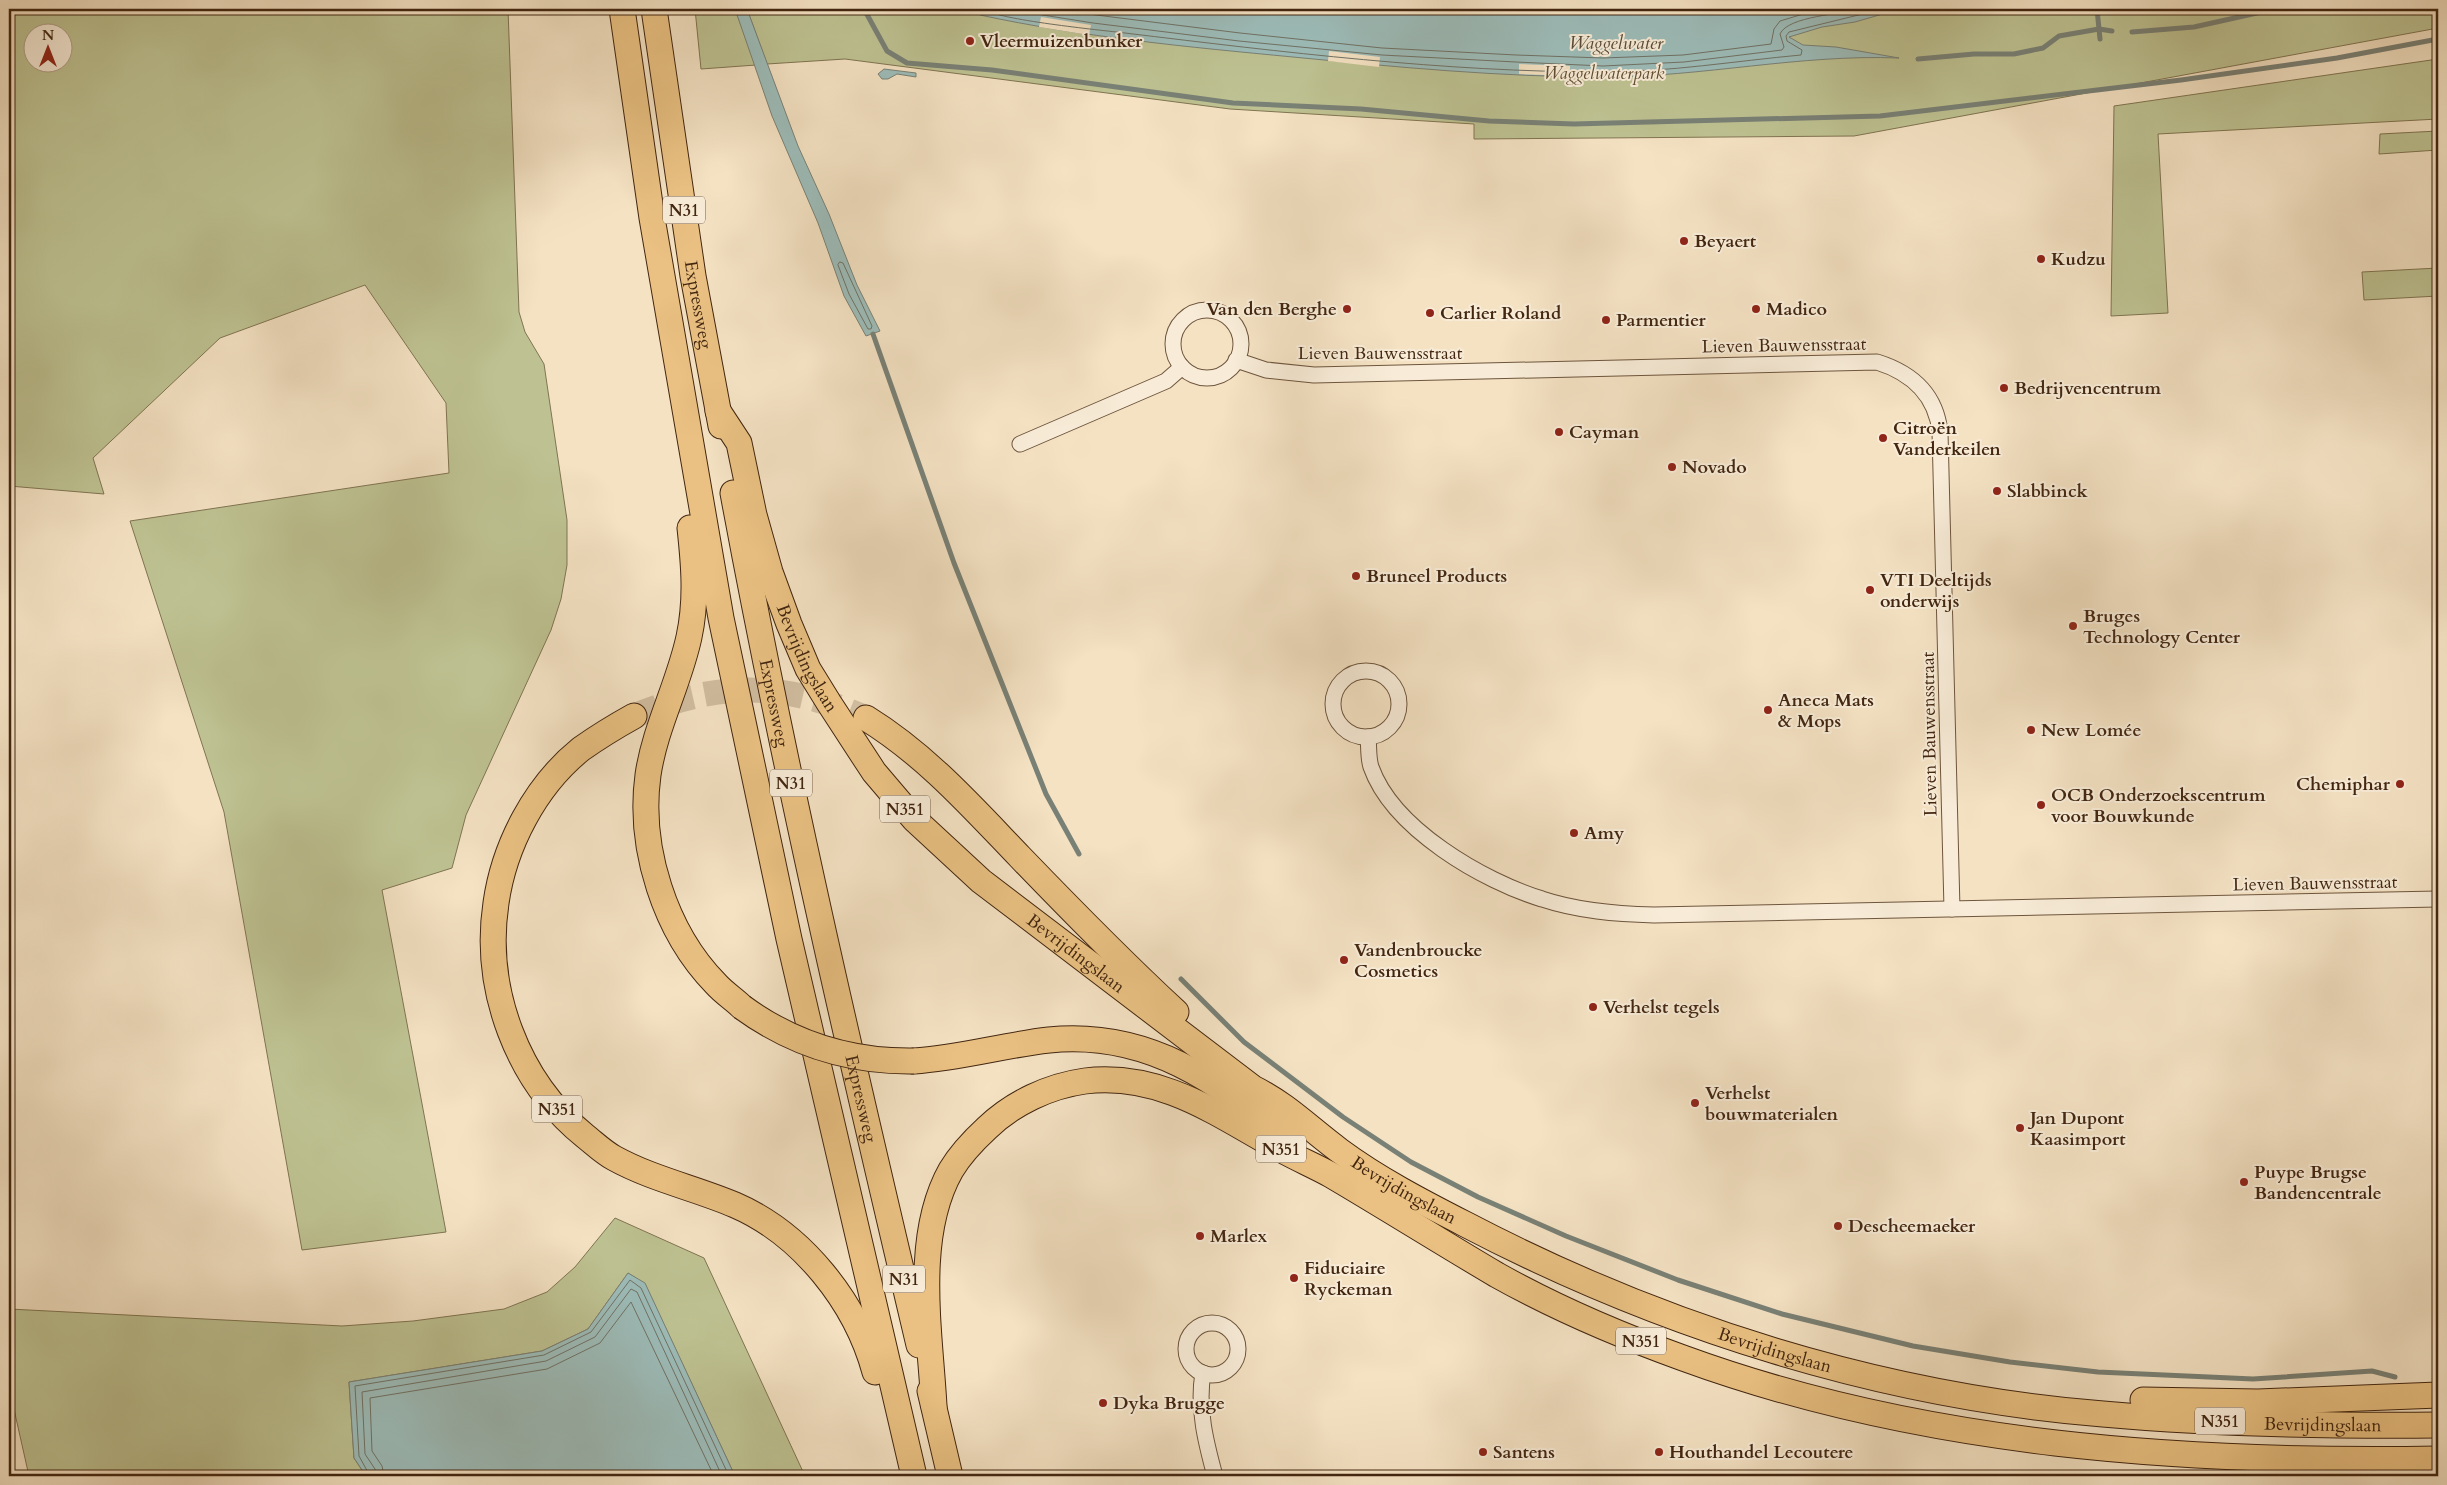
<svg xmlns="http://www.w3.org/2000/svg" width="2447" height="1485" viewBox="0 0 2447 1485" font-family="Cardo,serif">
	<rect width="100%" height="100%" fill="#f4e2c3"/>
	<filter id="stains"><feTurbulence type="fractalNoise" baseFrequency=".004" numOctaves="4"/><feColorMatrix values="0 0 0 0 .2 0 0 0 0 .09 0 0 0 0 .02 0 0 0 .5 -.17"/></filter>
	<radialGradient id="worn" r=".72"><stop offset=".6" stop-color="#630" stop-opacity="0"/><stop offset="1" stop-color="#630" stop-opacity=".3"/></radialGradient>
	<g fill="#bec292" stroke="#807451" fill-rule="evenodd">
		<path d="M9,9H508L519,312L525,332L544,364L567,520V565L561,599L551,630L466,815L452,868L382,890L446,1232L302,1250L224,812L130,521L449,473L446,403L365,285L220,338L93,458L104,494L9,486ZM32,32H62V62H32Z"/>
		<path d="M695,9H735L756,65L701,69Z"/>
		<path d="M747,9H2438V28L1854,136L1474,139V124L1230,109L845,59L767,64Z"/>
		<path d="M2438,59V119L2158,134L2168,313L2111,316L2114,106Z"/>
		<path d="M2438,131V150L2379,154L2380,134Z"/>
		<path d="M2438,268V296L2364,300L2362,272Z"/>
		<path d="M615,1218L704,1258L805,1476H735L645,1284L628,1273L588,1329L542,1351L349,1382L354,1458L366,1476H29L9,1387V1309L342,1326L413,1321L504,1309L547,1292L575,1267Z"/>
	</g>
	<g fill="#9dbdba" stroke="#798176">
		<path d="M735,9H747L798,146L829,214L857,285L880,331L866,336L844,296L818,223L772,116Z"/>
		<path d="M978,9H1900L1855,22L1822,27L1789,37L1803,45L1836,47L1899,58C1800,54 1703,77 1603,77C1500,77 1396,67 1293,57C1188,47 1082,37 980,15Z"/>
		<path d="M884,69L916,73V77L897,74L888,79H882L878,74Z"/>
		<path d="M628,1273L645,1283L735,1476H366L354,1458L349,1382L542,1351L588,1329Z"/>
	</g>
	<g fill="#f4e2c3">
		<path d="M1041,17L1091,25L1089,35L1039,27Z"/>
		<path d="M1329,51L1380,57L1379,67L1328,61Z"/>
		<path d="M1519,64L1570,66V76L1519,74Z"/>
	</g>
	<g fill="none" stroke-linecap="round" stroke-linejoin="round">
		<g stroke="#707265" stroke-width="1">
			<path d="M983,9C998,20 1100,30 1125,33C1282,52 1445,72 1603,72C1670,72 1735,61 1801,55L1802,50L1787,41L1786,36L1789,32L1883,9"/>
			<path d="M1005,9L1093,23L1239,41L1382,55L1516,62L1603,66L1684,62L1782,50L1784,47L1780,34C1788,16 1843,14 1861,9"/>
			<path d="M1048,9L1240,33L1382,48L1516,55L1603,58L1683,55L1771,44L1774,29L1780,21L1820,9"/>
			<path d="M840,262L843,263L872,326L871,329H868L849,294L838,265Z"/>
			<path d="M370,1476L359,1456L355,1386L544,1355L591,1332L630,1280L641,1288L729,1476"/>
			<path d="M376,1476L375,1469L365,1454L362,1392L546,1361L595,1337L631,1289L637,1292L722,1476"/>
			<path d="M384,1476L382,1466L372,1451L370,1398L547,1369L600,1343L631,1302L714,1476"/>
		</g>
		<g stroke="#798176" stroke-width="5">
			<path d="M864,9L887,51L907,63L992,70L1233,103L1361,109L1489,121L1574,124L1880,116L2181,80L2337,58L2438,39"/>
			<path d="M2097,9L2100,39"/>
			<path d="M2132,32L2194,27L2275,9"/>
			<path d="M1918,59L1974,54H2014L2043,48L2059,36L2099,29L2112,31"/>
			<path d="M873,334L954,563L1046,794L1079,854"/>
			<path d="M1181,979L1244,1042L1343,1117L1411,1162L1478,1197L1566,1236L1678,1280L1782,1314L1913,1346L2010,1362L2098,1372L2253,1379L2372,1371L2395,1377"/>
		</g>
		<path stroke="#d0bc9f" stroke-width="25" stroke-dasharray="25 12" stroke-linecap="butt" d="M634,716C719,681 783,681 866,718"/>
		<defs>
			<g id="minor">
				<circle cx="1207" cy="344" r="34"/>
				<path d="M1236,360L1266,370L1314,375L1877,362C1912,373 1936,395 1940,432L1952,909"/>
				<path d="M1020,444L1166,381L1182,367"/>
				<circle cx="1366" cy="704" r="33"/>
				<path d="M1368,737C1369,746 1368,758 1371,767C1393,829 1483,881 1542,899C1578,911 1616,914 1654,915L2438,899"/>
				<circle cx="1212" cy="1349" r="26"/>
				<path d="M1203,1373C1197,1408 1206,1443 1215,1476"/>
			</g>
			<g id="trunk">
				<path d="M622,9L652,218L721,618L789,939L914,1476"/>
				<path id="s1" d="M654,9L693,276L721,426"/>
				<path id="s2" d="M718,411L739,443L754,515L770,572L789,624L808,669L829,703L874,772L914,819L981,881L1253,1088C1287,1105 1309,1128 1340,1151C1378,1179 1422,1202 1465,1224C1662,1327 1881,1396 2103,1414C2215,1424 2327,1426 2438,1425"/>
				<path id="s3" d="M733,493C786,779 852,1062 919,1345"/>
				<path d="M690,528C694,565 697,600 689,637C679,684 655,727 648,775C638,848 665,932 716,984C724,993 734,999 742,1007"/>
				<path d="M634,716C616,726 598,737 581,749C535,786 504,846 496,903C483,989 517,1081 585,1136C594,1143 603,1152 614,1158C652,1179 695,1188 735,1205C802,1234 856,1302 875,1372"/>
				<path d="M866,718C926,755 972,807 1020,857C1071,910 1122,962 1176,1012"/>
				<path d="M914,1061C960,1058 1004,1045 1049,1040C1148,1030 1217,1081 1290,1140"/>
				<path d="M930,1391L950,1476"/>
				<path d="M2143,1400L2258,1402L2438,1395"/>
				<path d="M934,1406C930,1332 913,1237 951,1170C960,1155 974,1140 987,1128C1013,1103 1049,1086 1085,1081C1162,1072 1218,1115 1282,1150C1298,1159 1315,1166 1331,1175C1387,1208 1441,1242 1497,1275C1556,1308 1619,1335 1683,1358C1924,1446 2184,1463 2438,1459"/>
			</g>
		</defs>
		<use href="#minor" stroke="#6e553d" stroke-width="17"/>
		<use href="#trunk" stroke="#422610" stroke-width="27"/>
		<use href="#minor" stroke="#f8ecd8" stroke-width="15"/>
		<use href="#trunk" stroke="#eac182" stroke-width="25"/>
		<defs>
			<path id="trunk-bridge" d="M742,1007C794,1045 851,1062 914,1061"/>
		</defs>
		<use href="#trunk-bridge" stroke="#422610" stroke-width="27" stroke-linecap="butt"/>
		<use href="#trunk-bridge" stroke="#eac182" stroke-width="25"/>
	</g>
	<g fill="#8f2418" stroke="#f8ecd8" stroke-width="2">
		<circle cx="970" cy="41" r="5"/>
		<circle cx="1684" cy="241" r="5"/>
		<circle cx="2041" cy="259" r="5"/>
		<circle cx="1347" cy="309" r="5"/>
		<circle cx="1756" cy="309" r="5"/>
		<circle cx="1430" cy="313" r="5"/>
		<circle cx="1606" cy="320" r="5"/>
		<circle cx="2004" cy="388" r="5"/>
		<circle cx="1559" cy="432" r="5"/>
		<circle cx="1883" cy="438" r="5"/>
		<circle cx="1672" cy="467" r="5"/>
		<circle cx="1997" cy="491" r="5"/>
		<circle cx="1356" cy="576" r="5"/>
		<circle cx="1870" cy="590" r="5"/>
		<circle cx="2073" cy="626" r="5"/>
		<circle cx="1768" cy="710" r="5"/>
		<circle cx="2031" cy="730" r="5"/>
		<circle cx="2400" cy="784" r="5"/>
		<circle cx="2041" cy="805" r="5"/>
		<circle cx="1574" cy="833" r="5"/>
		<circle cx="1344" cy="960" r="5"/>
		<circle cx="1593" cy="1007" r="5"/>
		<circle cx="1695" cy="1103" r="5"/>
		<circle cx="2020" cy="1128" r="5"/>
		<circle cx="2244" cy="1182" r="5"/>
		<circle cx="1838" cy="1226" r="5"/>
		<circle cx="1200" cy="1236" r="5"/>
		<circle cx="1294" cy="1278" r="5"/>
		<circle cx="1103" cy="1403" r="5"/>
		<circle cx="1483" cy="1452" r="5"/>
		<circle cx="1659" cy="1452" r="5"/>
	</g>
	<g text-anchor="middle" stroke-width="4" stroke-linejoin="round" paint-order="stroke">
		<g fill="#f8ecd8" stroke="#79614c" stroke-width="1">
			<rect x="663" y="196.5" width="42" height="27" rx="4"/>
			<rect x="770" y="769.5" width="42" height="27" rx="4"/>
			<rect x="880" y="795.5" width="50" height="27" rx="4"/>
			<rect x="532" y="1095.5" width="50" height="27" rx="4"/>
			<rect x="1256" y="1135.5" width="50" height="27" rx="4"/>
			<rect x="883" y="1265.5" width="42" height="27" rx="4"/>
			<rect x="1616" y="1327.5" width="50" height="27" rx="4"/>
			<rect x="2195" y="1407.5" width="50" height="27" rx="4"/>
		</g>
		<g font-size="16" font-weight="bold" fill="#422610">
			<text x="684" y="216">N31</text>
			<text x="791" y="789">N31</text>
			<text x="905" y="815">N351</text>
			<text x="557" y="1115">N351</text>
			<text x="1281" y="1155">N351</text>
			<text x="904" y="1285">N31</text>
			<text x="1641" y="1347">N351</text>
			<text x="2220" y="1427">N351</text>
		</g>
		<g font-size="18" font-weight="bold" fill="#422610" stroke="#f8ecd8" text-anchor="start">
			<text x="980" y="47">Vleermuizenbunker</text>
			<text x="1694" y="247">Beyaert</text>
			<text x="2051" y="265">Kudzu</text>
			<text x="1337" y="315" text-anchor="end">Van den Berghe</text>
			<text x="1766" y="315">Madico</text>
			<text x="1440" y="319">Carlier Roland</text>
			<text x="1616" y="326">Parmentier</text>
			<text x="2014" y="394">Bedrijvencentrum</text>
			<text x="1893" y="434">Citroën<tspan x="1893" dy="21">Vanderkeilen</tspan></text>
			<text x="1569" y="438">Cayman</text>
			<text x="1682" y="473">Novado</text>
			<text x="2007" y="497">Slabbinck</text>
			<text x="1366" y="582">Bruneel Products</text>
			<text x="1880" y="586">VTI Deeltijds<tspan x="1880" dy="21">onderwijs</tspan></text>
			<text x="2083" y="622">Bruges<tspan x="2083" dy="21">Technology Center</tspan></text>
			<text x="1778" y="706">Aneca Mats<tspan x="1778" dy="21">&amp; Mops</tspan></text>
			<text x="2041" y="736">New Lomée</text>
			<text x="2390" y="790" text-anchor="end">Chemiphar</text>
			<text x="2051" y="801">OCB Onderzoekscentrum<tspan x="2051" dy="21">voor Bouwkunde</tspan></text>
			<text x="1584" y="839">Amy</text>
			<text x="1354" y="956">Vandenbroucke<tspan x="1354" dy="21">Cosmetics</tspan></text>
			<text x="1603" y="1013">Verhelst tegels</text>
			<text x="1705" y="1099">Verhelst<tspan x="1705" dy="21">bouwmaterialen</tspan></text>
			<text x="2030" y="1124">Jan Dupont<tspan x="2030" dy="21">Kaasimport</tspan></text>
			<text x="2254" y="1178">Puype Brugse<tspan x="2254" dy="21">Bandencentrale</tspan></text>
			<text x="1848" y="1232">Descheemaeker</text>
			<text x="1210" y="1242">Marlex</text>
			<text x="1304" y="1274">Fiduciaire<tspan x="1304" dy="21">Ryckeman</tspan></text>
			<text x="1113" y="1409">Dyka Brugge</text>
			<text x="1493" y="1458">Santens</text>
			<text x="1669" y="1458">Houthandel Lecoutere</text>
		</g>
		<g font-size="18" font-style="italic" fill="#614d30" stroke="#f8ecd8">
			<text x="1604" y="79">Waggelwaterpark</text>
		</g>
		<g font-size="18" fill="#422610" stroke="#f8ecd8">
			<text dy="6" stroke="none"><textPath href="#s1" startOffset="299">Expressweg</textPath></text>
			<text transform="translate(1784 345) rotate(-1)" y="6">Lieven Bauwensstraat</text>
			<text x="1380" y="359">Lieven Bauwensstraat</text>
			<text dy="6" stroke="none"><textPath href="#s2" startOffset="265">Bevrijdingslaan</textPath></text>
			<text dy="6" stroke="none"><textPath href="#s3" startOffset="214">Expressweg</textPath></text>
			<text transform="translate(1929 734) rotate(-91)" y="6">Lieven Bauwensstraat</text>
			<text transform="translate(2315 883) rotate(-1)" y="6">Lieven Bauwensstraat</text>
			<text dy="6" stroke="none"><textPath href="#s2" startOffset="670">Bevrijdingslaan</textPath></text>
			<text dy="6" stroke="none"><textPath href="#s3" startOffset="619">Expressweg</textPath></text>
			<text dy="6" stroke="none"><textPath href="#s2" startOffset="1075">Bevrijdingslaan</textPath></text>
			<text dy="6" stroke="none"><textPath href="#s2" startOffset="1480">Bevrijdingslaan</textPath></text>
			<text dy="6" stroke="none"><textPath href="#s2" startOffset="2035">Bevrijdingslaan</textPath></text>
		</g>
		<g font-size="19" font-style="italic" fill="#594c3a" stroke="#f8ecd8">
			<text x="1616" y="49">Waggelwater</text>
		</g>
	</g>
	<rect width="2447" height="1485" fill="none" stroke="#f4e2c3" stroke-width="30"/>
	<rect x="10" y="10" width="2427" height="1465" fill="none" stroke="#422610" stroke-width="2.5"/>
	<rect x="15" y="15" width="2417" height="1455" fill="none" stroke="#422610"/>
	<g transform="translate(48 48)"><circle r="24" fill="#f8ecd8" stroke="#af9d88"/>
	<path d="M0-4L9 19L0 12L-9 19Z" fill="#8f2418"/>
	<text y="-8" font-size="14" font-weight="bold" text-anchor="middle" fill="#422610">N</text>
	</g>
	<rect width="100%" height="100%" filter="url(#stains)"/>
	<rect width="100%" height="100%" fill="url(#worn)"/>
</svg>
